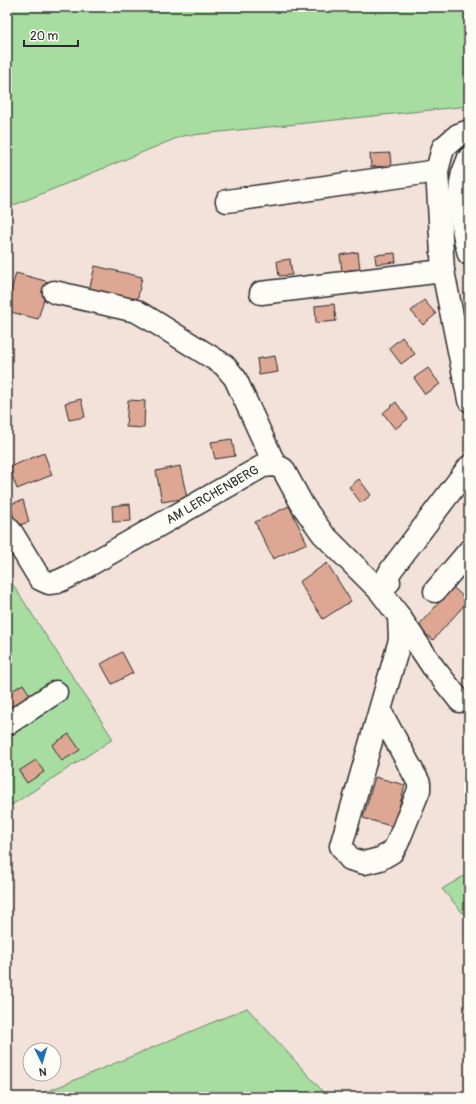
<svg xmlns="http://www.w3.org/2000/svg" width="476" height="1104" viewBox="0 0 476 1104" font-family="Pangolin,sans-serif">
	<rect width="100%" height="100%" fill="#f3e2d9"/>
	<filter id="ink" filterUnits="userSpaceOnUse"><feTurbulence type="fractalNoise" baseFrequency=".025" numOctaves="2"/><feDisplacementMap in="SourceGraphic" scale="8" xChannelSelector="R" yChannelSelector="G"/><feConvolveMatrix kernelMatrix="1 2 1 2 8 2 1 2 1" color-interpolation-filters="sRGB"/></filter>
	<g filter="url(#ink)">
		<g fill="#a7dda1" stroke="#698466">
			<path d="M7,7H469V106L182,136L7,208Z"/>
			<path d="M8,577L113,739L7,808V578Z"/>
			<path d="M469,873V920L442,889Z"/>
			<path d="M247,1008L328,1097H34Z"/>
		</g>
		<g fill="#dda794" stroke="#2b2b2b">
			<path d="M390,153L391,166L371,167L370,154Z"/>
			<path d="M358,252L360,269L342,271L340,255Z"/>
			<path d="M395,253L396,262L376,264L375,255Z"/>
			<path d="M290,259L292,275L279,276L277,261Z"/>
			<path d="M95,266L142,277L137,302L89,291Z"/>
			<path d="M16,273L49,282L38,319L7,311V305Z"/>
			<path d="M424,300L436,314L423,325L411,311Z"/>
			<path d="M334,304L336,321L316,323L315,306Z"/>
			<path d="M402,337L415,354L401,364L389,348Z"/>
			<path d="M275,356L278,372L259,375L257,359Z"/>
			<path d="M428,368L440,384L425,394L414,378Z"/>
			<path d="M81,399L85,417L69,420L65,403Z"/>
			<path d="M128,400L145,401L144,428L126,427Z"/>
			<path d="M396,402L408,419L395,429L383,413Z"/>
			<path d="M232,439L235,456L215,459L211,442Z"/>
			<path d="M44,453L52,475L17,489L9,467Z"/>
			<path d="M180,466L187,498L162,502L156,471Z"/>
			<path d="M359,479L371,495L361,503L349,487Z"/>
			<path d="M23,500L29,522L16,526L10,504Z"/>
			<path d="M130,504L131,521L113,522L112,506Z"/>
			<path d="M289,506L307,543L273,559L255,522Z"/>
			<path d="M327,563L351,601L323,619L299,582Z"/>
			<path d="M453,587L468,601L433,640L417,627Z"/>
			<path d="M122,652L133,673L112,684L101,664Z"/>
			<path d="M23,684L30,695L11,708L7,702V694Z"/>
			<path d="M69,734L80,750L62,761L52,745Z"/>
			<path d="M36,760L44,772L27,783L19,771Z"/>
			<path d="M375,777L405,785L394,827L363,818Z"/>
		</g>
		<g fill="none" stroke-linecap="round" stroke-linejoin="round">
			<defs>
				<g id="minor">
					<path d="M469,131L458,135L443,148L437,171L443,271L469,400"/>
					<path d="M469,158C467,163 465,168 463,173C456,199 462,229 469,254"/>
					<path d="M227,201L437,171"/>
					<path d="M54,292L136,311L150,319L224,365L235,378L275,465"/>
					<path d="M261,293L443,271"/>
					<path d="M7,527L12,533L40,579L49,583L57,582L68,577L263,466L275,465L283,469L303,506L323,534L380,591L389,582"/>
					<path d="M435,591L469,551"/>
					<path d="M399,616L433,667L460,701"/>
					<path d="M380,711L419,783V790L397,844L392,852L380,859L364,863L350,859L341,846L400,640L399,616L380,591L391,570L469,467"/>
					<path d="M7,724L56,692"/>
				</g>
			</defs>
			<use href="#minor" stroke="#2b2b2b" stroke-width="25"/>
			<use href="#minor" stroke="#fdfcf7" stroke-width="22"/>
		</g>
	</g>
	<g text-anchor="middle" stroke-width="3.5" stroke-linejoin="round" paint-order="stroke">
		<g font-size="13" fill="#2b2b2b" stroke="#fdfcf7">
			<text transform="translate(212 494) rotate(-30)" y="5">AM LERCHENBERG</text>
		</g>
	</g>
	<rect width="476" height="1104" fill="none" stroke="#fdfcf7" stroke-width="24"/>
	<rect x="12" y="12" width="452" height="1080" fill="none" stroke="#2b2b2b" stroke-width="1.5" filter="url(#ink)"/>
	<g transform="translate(42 1062) rotate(175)"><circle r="19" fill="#fdfcf7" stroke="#a9a8a5"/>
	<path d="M0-3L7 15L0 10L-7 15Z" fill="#1f6fb2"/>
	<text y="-6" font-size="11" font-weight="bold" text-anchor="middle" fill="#2b2b2b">N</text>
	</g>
	<path d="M24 40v6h54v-6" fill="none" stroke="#2b2b2b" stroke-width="2"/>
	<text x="30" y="40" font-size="12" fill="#2b2b2b" stroke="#fdfcf7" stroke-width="3" paint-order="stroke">20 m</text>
</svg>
